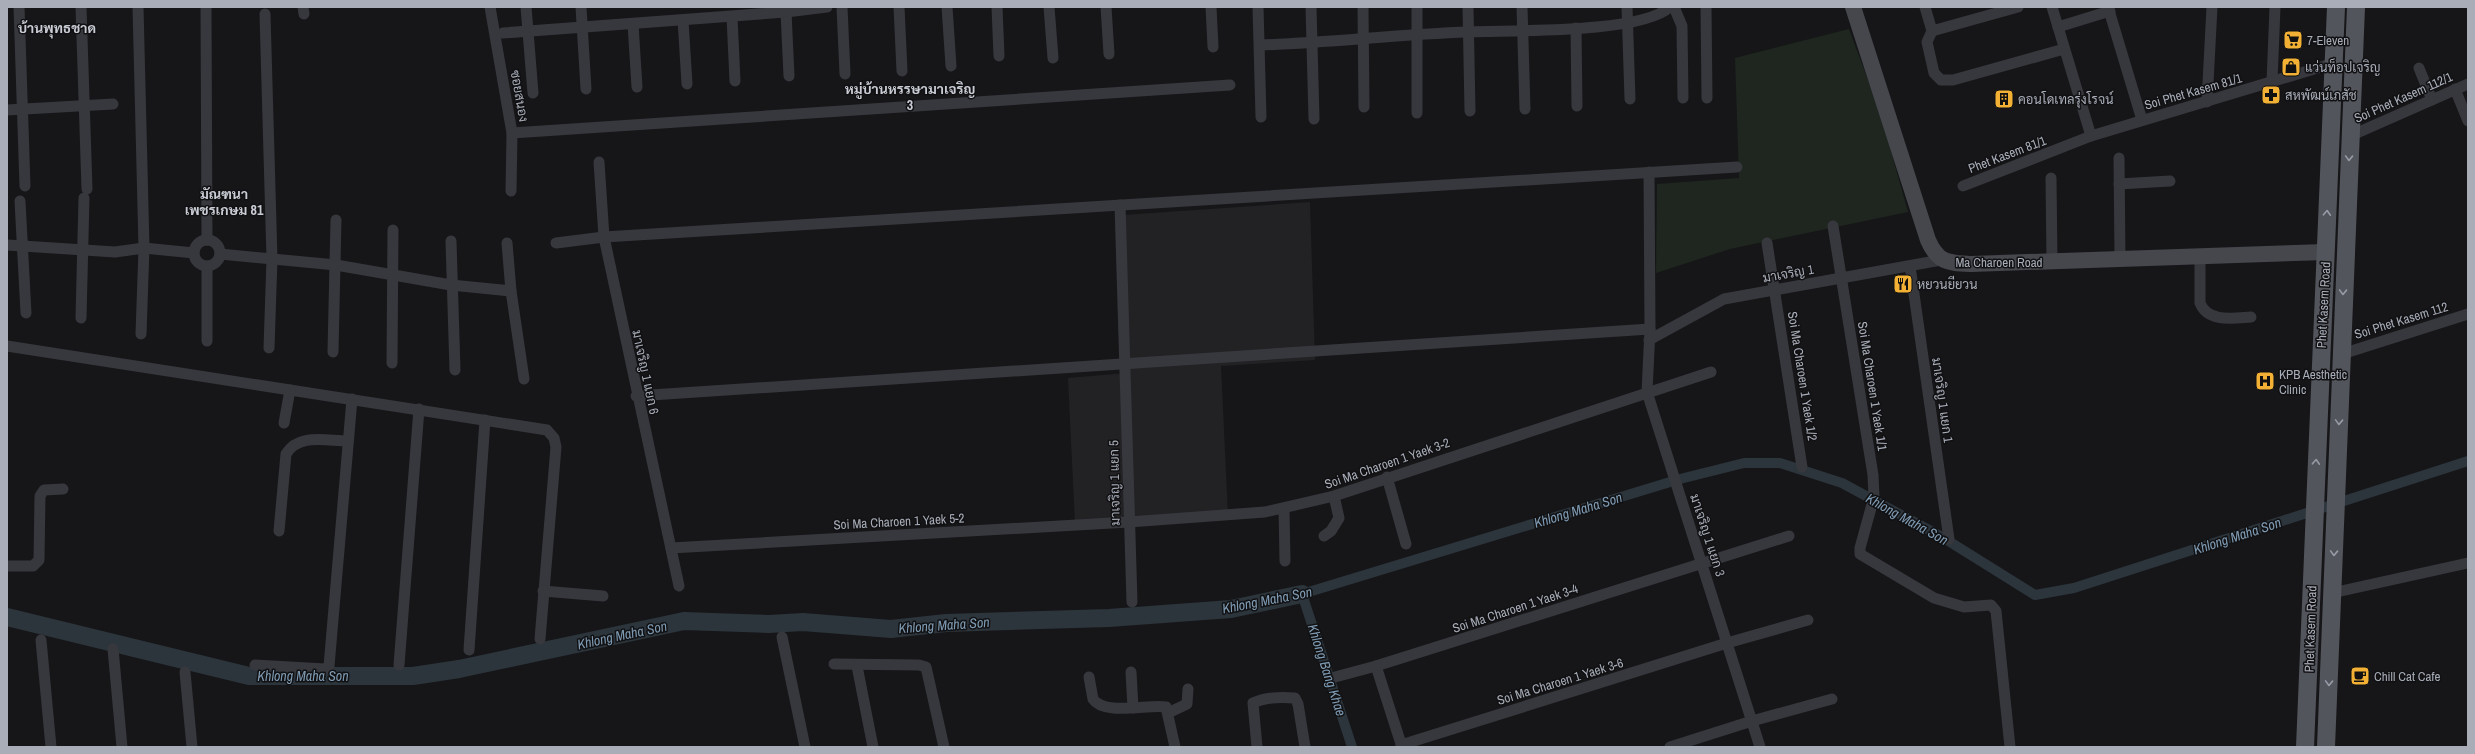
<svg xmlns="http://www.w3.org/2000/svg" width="2475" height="754" viewBox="0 0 2475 754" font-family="'Archivo Narrow',Sarabun,sans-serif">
	<rect width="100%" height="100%" fill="#161618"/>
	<path fill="#222225" d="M1310,202L1315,360L1221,366L1228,516L1075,524L1068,378L1127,373L1123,215Z"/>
	<path fill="#1e261f" d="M1849,29L1880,112L1908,212L1730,249L1656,273L1657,184L1739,178L1735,58Z"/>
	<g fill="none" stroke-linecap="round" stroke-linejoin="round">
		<path stroke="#2c353c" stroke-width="10" d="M1352,747L1302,594L1680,479L1744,463H1780L1842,483L1942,537L2035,595L2074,588L2468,461"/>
		<path stroke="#2c353c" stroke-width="18" d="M7,617L249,676H413L459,669L684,621L769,624L803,622L891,629L946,623L1109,618L1231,609L1302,594"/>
		<g stroke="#37383d" stroke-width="11">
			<path d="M19,7L25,186"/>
			<path d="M81,7L87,189"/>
			<path d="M138,7L144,248L141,334"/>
			<path d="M206,7L207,240"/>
			<path d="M303,7L304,14"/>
			<path d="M490,7L512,133L511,191"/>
			<path d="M526,7L533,93"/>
			<path d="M581,7L586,89"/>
			<path d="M842,7L845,74"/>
			<path d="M899,7L902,71"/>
			<path d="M947,7L951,66"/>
			<path d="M997,7L999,56"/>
			<path d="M1049,7L1053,58"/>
			<path d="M1106,7L1109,54"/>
			<path d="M1211,7L1213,47"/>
			<path d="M1258,7L1261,117"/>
			<path d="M1311,7L1314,119"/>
			<path d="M1363,7L1364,107"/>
			<path d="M1417,7V113"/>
			<path d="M1468,7L1470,111"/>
			<path d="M1522,7L1525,109"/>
			<path d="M1627,7L1630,99"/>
			<path d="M1674,7L1682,26L1683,98"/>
			<path d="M1706,7L1707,98"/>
			<path d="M1925,7L1932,31L1927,42L1934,73L1941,80H1953L2064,49"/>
			<path d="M2052,7L2091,136"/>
			<path d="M2108,7L2142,120"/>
			<path d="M786,12L789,76"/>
			<path d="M265,14L272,259L269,348"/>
			<path d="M732,17L735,81"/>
			<path d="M683,20L687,84"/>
			<path d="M633,24L637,87"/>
			<path d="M2058,27L2110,11"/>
			<path d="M1576,28L1577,106"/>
			<path d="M1932,31L2018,7"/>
			<path d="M503,33L786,12L827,7"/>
			<path d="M1260,45C1329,43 1399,34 1468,32C1512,30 1640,34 1670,7"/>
			<path d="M2419,68L2432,100"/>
			<path d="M2272,82L2275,7"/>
			<path d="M2455,89L2468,121"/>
			<path d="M2207,102L2212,7"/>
			<path d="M7,110L113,104"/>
			<path d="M512,133L1230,85"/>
			<path d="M2350,136L2468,84"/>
			<path d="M2119,158L2120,259"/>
			<path d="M599,162L604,237L679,586"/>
			<path d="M1649,172L1650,329L1647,392L1760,747"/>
			<path d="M2051,178L2052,261"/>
			<path d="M2119,184L2170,181"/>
			<path d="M1963,186L2091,136L2334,63"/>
			<path d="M20,201L26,313"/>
			<path d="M1120,205L1132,602"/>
			<path d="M1833,226L1873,475L1874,497L1860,548V554L1934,598L1964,607L1991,605L1996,611L2010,747"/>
			<circle cx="207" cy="253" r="13"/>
			<path d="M451,241L455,370"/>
			<path d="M507,243L511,291L524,379"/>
			<path d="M556,243L604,237L1737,167"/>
			<path d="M1767,243L1802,467"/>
			<path d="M7,245L115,252L144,248L194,253"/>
			<path d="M220,254L336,265L451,285L511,291"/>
			<path d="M2200,256V303C2208,323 2234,318 2251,317"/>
			<path d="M1910,266L1949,539"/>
			<path d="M207,267V341"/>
			<path d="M81,318L84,198"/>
			<path d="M1649,340L1724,299L1941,260"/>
			<path d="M7,346L547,430L554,438L556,447L540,639"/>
			<path d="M333,352L336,220"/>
			<path d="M2342,354L2468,314"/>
			<path d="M392,363L393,230"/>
			<path d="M636,396L1650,329"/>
			<path d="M284,423L290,390"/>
			<path d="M1387,477L1406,544"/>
			<path d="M1284,509L1285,561"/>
			<path d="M279,531L286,454C299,433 326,441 348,441"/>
			<path d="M1324,536L1331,531L1339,518L1334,496"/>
			<path d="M671,548L1129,522L1265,512L1334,496L1711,372"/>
			<path d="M7,566H33L39,560L40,496L44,490L63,489"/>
			<path d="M543,591L603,596"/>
			<path d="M2332,593L2468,563"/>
			<path d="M782,637L805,747"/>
			<path d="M41,640L51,747"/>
			<path d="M113,649L122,747"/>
			<path d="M469,650L485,420"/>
			<path d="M834,664L919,665L926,667L944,747"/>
			<path d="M255,665L325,669L329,666L352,399"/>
			<path d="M399,665L419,409"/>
			<path d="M857,666L873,747"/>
			<path d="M1376,666L1402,747"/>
			<path d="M185,672L192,747"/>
			<path d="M1131,672L1133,708"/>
			<path d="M1089,677L1093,699C1104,716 1149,704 1166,707L1175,747"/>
			<path d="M1335,677L1376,666L1789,536"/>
			<path d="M1168,713L1187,704L1188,689"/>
			<path d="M1401,745L1727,643L1808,620"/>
			<path d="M1257,747L1253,703C1265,697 1283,697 1295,698L1298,704L1305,747"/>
			<path d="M1670,747L1752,721L1832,699"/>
		</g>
		<path stroke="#45474d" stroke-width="16" d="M1853,7L1928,240C1938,263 1948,263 1971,264L2326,252"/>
		<g stroke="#53555c" stroke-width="18">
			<path d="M2305,747L2336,7"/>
			<path d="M2326,747L2356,7"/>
		</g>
	</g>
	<defs><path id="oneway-chevron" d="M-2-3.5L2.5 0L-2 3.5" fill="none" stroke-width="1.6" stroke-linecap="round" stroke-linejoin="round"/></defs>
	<g stroke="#979ba6">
		<use href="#oneway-chevron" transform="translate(2349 158) rotate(92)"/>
		<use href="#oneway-chevron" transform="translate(2327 213) rotate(-87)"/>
		<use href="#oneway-chevron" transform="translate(2343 292) rotate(92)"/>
		<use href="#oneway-chevron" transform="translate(2339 422) rotate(92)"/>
		<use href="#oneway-chevron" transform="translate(2316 462) rotate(-87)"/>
		<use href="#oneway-chevron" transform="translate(2334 553) rotate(92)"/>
		<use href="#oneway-chevron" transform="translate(2329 683) rotate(92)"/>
	</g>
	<defs>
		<symbol id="supermarket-square" viewBox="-11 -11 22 22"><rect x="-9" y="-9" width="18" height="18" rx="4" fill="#f2b134" stroke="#111113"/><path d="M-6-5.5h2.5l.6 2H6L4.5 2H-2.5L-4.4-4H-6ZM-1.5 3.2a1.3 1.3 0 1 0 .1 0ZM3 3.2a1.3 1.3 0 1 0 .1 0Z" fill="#111"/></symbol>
		<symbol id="shop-square" viewBox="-11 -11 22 22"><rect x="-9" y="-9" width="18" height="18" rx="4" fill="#f2b134" stroke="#111113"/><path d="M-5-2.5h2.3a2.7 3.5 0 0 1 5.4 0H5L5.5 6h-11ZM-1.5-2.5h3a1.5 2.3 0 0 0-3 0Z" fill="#111"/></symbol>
		<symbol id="pharmacy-square" viewBox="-11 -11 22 22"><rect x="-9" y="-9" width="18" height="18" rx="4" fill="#f2b134" stroke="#111113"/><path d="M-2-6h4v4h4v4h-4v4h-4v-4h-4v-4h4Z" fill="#111"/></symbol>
		<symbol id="building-square" viewBox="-11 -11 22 22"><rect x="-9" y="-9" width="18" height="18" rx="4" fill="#f2b134" stroke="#111113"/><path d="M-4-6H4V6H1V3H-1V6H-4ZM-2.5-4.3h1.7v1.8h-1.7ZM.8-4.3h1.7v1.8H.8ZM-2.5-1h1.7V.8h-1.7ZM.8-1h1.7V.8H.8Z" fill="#111"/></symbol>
		<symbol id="restaurant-square" viewBox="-11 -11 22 22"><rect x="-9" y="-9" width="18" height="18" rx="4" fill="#f2b134" stroke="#111113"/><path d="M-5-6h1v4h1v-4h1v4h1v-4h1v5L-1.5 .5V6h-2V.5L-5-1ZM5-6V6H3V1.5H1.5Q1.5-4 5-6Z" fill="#111"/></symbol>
		<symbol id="hospital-square" viewBox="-11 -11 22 22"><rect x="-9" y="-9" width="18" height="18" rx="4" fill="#f2b134" stroke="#111113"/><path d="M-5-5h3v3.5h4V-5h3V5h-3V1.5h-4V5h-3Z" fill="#111"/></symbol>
		<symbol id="cafe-square" viewBox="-11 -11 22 22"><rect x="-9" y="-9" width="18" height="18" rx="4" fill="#f2b134" stroke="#111113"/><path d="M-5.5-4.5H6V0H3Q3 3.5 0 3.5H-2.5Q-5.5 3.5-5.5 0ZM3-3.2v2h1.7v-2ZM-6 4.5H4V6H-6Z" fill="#111"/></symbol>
	</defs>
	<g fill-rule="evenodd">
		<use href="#supermarket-square" x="2282" y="29" width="22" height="22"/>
		<use href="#shop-square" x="2280" y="56" width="22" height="22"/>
		<use href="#pharmacy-square" x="2260" y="84" width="22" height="22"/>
		<use href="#building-square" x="1993" y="88" width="22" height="22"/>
		<use href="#restaurant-square" x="1892" y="273" width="22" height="22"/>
		<use href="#hospital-square" x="2254" y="370" width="22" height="22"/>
		<use href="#cafe-square" x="2349" y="665" width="22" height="22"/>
	</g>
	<g text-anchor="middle" stroke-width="3" stroke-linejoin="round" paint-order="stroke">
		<g font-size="13" fill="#a8adb8" stroke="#111113" text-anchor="start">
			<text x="2307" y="45">7-Eleven</text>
			<text x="2305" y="72">แว่นท็อปเจริญ</text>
			<text x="2285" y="100">สหพัฒน์เภสัช</text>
			<text x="2018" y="104">คอนโดเทลรุ่งโรจน์</text>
			<text x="1917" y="289">หยวนยียวน</text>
			<text x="2279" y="379">KPB Aesthetic<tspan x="2279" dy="15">Clinic</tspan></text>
			<text x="2374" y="681">Chill Cat Cafe</text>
		</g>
		<g font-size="13" fill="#a8adb8" stroke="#111113">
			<text transform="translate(2193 91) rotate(-16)" y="5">Soi Phet Kasem 81/1</text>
			<text transform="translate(520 96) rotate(80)" y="5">ซอยสนอง</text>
			<text transform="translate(2403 97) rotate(-24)" y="5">Soi Phet Kasem 112/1</text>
			<text transform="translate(2007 154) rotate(-21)" y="5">Phet Kasem 81/1</text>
			<text x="1999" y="267">Ma Charoen Road</text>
			<text transform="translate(1788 273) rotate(-10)" y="5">มาเจริญ 1</text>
			<text transform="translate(2323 305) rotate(-87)" y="5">Phet Kasem Road</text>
			<text transform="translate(2401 320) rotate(-17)" y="5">Soi Phet Kasem 112</text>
			<text transform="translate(646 372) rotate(78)" y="5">มาเจริญ 1 แยก 6</text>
			<text transform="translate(1803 376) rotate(81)" y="5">Soi Ma Charoen 1 Yaek 1/2</text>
			<text transform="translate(1873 386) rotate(81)" y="5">Soi Ma Charoen 1 Yaek 1/1</text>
			<text transform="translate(1943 400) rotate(82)" y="5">มาเจริญ 1 แยก 1</text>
			<text transform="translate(1387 463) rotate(-19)" y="5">Soi Ma Charoen 1 Yaek 3-2</text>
			<text transform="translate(1114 483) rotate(-91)" y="5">มาเจริญ 1 แยก 5</text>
			<text transform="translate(899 521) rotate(-3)" y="5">Soi Ma Charoen 1 Yaek 5-2</text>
			<text transform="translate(1708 535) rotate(72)" y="5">มาเจริญ 1 แยก 3</text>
			<text transform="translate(1515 608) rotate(-18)" y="5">Soi Ma Charoen 1 Yaek 3-4</text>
			<text transform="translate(2310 629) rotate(-88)" y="5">Phet Kasem Road</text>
			<text transform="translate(1560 681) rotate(-17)" y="5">Soi Ma Charoen 1 Yaek 3-6</text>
		</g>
		<g font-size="14" font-weight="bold" fill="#c9ccd4" stroke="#111113">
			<text x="57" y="33">บ้านพุทธชาด</text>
			<text x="910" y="94">หมู่บ้านหรรษามาเจริญ<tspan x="910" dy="16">3</tspan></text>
			<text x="224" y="199">มัณฑนา<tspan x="224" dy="16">เพชรเกษม 81</tspan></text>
		</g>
		<g font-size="14" font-style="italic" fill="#7f9bb3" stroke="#111113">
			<text transform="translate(1578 510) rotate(-17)" y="5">Khlong Maha Son</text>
			<text transform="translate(1907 519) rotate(29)" y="5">Khlong Maha Son</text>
			<text transform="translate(2237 536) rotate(-18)" y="5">Khlong Maha Son</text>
			<text transform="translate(1267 600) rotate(-11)" y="5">Khlong Maha Son</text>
			<text transform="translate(944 625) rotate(-4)" y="5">Khlong Maha Son</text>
			<text transform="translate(622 635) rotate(-12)" y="5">Khlong Maha Son</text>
			<text transform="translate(1327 670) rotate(72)" y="5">Khlong Bang Khae</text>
			<text x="303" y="681">Khlong Maha Son</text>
		</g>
	</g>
	<rect width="2475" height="754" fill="none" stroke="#a8adb8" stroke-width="16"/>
</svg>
